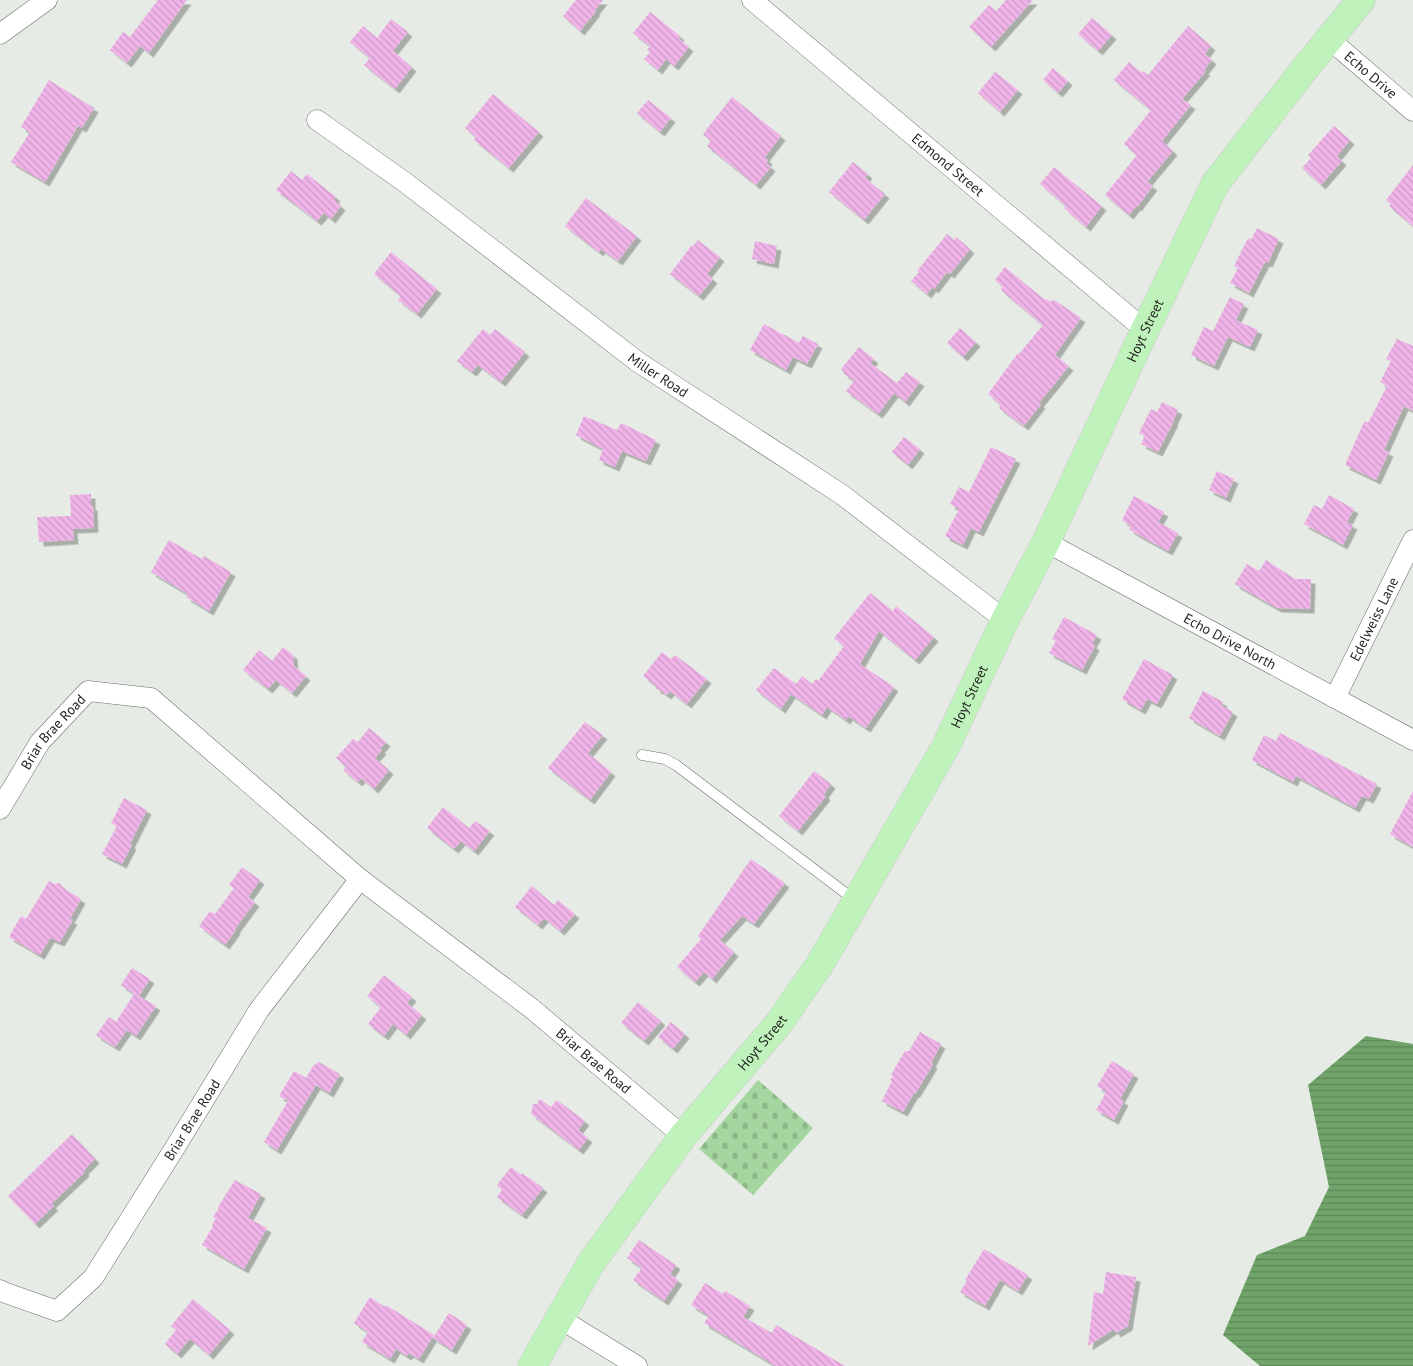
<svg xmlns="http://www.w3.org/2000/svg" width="1413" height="1366" viewBox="0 0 1413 1366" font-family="'PT Sans',sans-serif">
	<defs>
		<pattern id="cemetery-stones" width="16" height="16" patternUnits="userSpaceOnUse" patternTransform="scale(1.25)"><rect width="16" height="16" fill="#a6d6a0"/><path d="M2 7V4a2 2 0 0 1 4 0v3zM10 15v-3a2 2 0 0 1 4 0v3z" fill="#8eb789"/></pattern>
		<pattern id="water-rules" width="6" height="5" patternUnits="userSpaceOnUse" patternTransform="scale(1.25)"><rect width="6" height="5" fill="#71a46b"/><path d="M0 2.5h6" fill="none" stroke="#5c8557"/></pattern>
		<pattern id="building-back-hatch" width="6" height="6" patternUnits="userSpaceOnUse" patternTransform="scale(1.25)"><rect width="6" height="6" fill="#f0b4e9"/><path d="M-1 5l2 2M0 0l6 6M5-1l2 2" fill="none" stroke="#cd9ac7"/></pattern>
		<filter id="shadow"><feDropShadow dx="4.5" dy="4.5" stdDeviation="0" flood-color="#0004"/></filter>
	</defs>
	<rect width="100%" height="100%" fill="#e6ece5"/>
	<path fill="url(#cemetery-stones)" d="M758,1080L813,1128L753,1195L699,1149Z"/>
	<path fill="url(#water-rules)" d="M1366,1036L1413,1044V1366H1260L1223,1335L1257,1255L1305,1236L1329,1187L1308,1085Z"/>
	<g fill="url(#building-back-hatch)" filter="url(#shadow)">
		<path d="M158,0H187L149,53L140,46L127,63L110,50L123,32L130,37Z"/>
		<path d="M576,0H603L595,10L596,11L580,31L563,16Z"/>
		<path d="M1006,0H1033L991,47L969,27L989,5L996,11Z"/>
		<path d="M650,12L680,36L678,38L689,47L674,66L666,59L658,70L644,59L650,52L647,50L650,46L633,33Z"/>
		<path d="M1092,18L1112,35L1098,51L1078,34Z"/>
		<path d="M391,19L408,32L393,51L412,67L395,89L364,65L370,58L350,42L363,26L377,38Z"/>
		<path d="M1188,26L1211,46L1205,54L1212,60L1204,70L1206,71L1182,99L1191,105L1162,141L1173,151L1147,182L1153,186L1137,207L1136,206L1129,215L1105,195L1137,155L1124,144L1151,110L1114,80L1129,62L1142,73L1143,71L1148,75Z"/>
		<path d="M1053,68L1068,81L1058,93L1043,80Z"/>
		<path d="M995,72L1018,90L1000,112L978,93Z"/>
		<path d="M49,80L94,108L82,128L78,126L45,182L11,162L30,132L21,127Z"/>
		<path d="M493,94L539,132L509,168L474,140L476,137L465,128Z"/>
		<path d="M732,97L781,136L765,157L768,160L766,163L771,167L756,185L707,146L711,141L703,134Z"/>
		<path d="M648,100L671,118L660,132L637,113Z"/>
		<path d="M1334,126L1350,140L1337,156L1342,161L1321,185L1302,168L1311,158L1308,155Z"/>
		<path d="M853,162L868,174L865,178L885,194L864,220L829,192Z"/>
		<path d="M1413,165V226L1389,206L1391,204L1386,200Z"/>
		<path d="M1054,167L1102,206L1086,227L1064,208L1066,206L1040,184Z"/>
		<path d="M291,171L302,180L307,174L336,197L334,200L341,206L331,219L324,213L317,221L276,190Z"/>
		<path d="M586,198L637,236L618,261L601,249L599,252L565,226Z"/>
		<path d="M1257,228L1279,239L1268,263L1265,262L1249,293L1230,283L1238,268L1234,266L1248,238L1251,240Z"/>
		<path d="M947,234L954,240L956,237L970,249L950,274L947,272L934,289L932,287L927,294L911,281L919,272L917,271Z"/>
		<path d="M698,240L720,257L707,274L713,279L699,296L670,274L692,245L693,246Z"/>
		<path d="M755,241L777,246L774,264L752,259Z"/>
		<path d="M391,252L437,289L417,314L398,300L401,296L374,274Z"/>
		<path d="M1005,267L1045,300L1046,299L1051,302L1053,299L1081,318L1055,355L1069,366L1039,403L1041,404L1024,426L999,408L1001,405L988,394L1018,353L1019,354L1043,325L1001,290L1003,287L995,280Z"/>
		<path d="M1230,297L1244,304L1236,320L1258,330L1250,347L1228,337L1214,366L1191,355L1204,327L1213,331Z"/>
		<path d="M764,324L784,335H785L799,343L803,336L818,344L807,364L793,357L786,370L750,350Z"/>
		<path d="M960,328L976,342L963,357L947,343Z"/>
		<path d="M483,329L490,335L495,329L525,352L501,382L478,365L472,372L457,361Z"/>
		<path d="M1397,339L1413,346V411L1404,406L1384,450L1389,452L1376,480L1345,465L1364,422L1365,421L1368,423L1387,386L1380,382L1391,361L1386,359Z"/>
		<path d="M859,347L874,359L870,363L897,383L906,372L920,382L905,402L894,393L878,414L846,391L854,381L843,373L844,372L841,369Z"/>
		<path d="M1162,402L1178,410L1173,421H1174L1158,452L1141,444L1145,436L1139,433L1151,409L1157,412Z"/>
		<path d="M584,416L617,430L621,423L656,440L646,461L622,451L615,467L599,460L603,449L576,435Z"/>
		<path d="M904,437L920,449L908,465L892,452Z"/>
		<path d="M991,447L1016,459L979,532L971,528L963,545L945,536L959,509L950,504L959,487L969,492Z"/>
		<path d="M1217,471L1234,479L1226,498L1209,490Z"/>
		<path d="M91,494V506H93L94,528L73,529L74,540L39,542L37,517L71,516L70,495Z"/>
		<path d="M1329,495L1354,509L1347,522L1353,525L1343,545L1304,524L1314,505L1322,509Z"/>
		<path d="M1134,496L1164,512L1158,522L1178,533L1168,551L1137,534L1129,529L1131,526L1122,520Z"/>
		<path d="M169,540L202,559L204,556L231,572L209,611L186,597L188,594L151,572Z"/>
		<path d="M1266,560L1295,579H1311L1310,609L1277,608L1235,584L1247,564L1259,571Z"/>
		<path d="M870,593L893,611L896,606L934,637L915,660L879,631L860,664L894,687L866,728L848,716L846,720L827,707L822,715L791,694L781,709L756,690L774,668L796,684L802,676L812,684L816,679L818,681L844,646L834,638Z"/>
		<path d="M1064,617L1097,635L1092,644L1095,646L1082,670L1049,653L1056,641L1052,639Z"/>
		<path d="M283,647L293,655L294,666L306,676L292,693L276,680L268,689L243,670L259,650L272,661Z"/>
		<path d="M662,652L671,659L675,655L707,679L687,704L670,691L667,695L660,690L656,689V686L643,676Z"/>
		<path d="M1144,659L1173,675L1157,704L1147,699L1141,710L1122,699Z"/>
		<path d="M1203,691L1223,702L1221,705L1233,712L1220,736L1189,718Z"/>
		<path d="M585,722L603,735L588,753L611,772L590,800L548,768Z"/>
		<path d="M369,728L386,742L380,749L382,750L375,758L389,770L374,789L361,778L358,782L343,770L346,767L336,758L353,739L358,742Z"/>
		<path d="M1280,733L1377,784L1369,799L1362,796L1355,808L1296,776L1293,782L1252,760L1264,735L1276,741Z"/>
		<path d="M814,771L831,784L824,794L826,796L798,831L779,816Z"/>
		<path d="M1413,791V847L1390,834Z"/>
		<path d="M124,798L147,810L130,844L132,845L122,864L102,854L117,826L111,823Z"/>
		<path d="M443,807L469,828L475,821L490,831L474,851L461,841L454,849L427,828Z"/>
		<path d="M751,859L785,883L754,924L742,916L720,940L734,952L712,979L704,972L695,982L677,967L701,939L698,936Z"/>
		<path d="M242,867L260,880L248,897L255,902L235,929L236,930L225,945L199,926L210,911L215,914L234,888L229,885Z"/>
		<path d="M49,881L54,884L59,883L66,890L81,899L70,919L73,920L60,942L50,938L40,955L9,937L21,916L26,919Z"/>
		<path d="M532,886L554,905L558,900L575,914L560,931L544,918L538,925L515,907Z"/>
		<path d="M132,968L150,979L139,996L156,1006L136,1036L127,1030L115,1047L96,1035L109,1017L116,1022L134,994L121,985Z"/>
		<path d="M384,975L412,997L407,1003L422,1015L406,1035L393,1024L384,1036L368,1024L381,1007L367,996Z"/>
		<path d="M638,1002L661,1021L644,1041L621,1023Z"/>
		<path d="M671,1022L685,1034L673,1049L658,1037Z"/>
		<path d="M920,1032L941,1044L931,1063L933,1064L928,1073L915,1094L914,1093L903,1112L882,1101L892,1081L890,1080L893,1076L891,1075L899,1061L905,1051H909Z"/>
		<path d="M1112,1061L1134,1074L1120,1099L1124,1101L1114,1120L1096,1110L1106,1092L1097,1086Z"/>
		<path d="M319,1062L340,1074L329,1093L316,1085L277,1150L264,1142L288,1101L279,1096L294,1071L306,1078L313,1066Z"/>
		<path d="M540,1099L551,1107L557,1100L585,1121L578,1130L588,1138L579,1150L531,1114L533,1104H537Z"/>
		<path d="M72,1134L95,1159L84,1170L85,1172L51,1204L54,1206L35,1224L8,1196Z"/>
		<path d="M511,1167L521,1175L522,1173L526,1177L527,1176L543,1188L522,1215L497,1197L502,1190L497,1185Z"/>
		<path d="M235,1180L261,1194L248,1218L267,1228L244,1269L202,1245L213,1226L212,1225L216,1218L213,1217L219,1208L218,1207Z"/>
		<path d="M639,1240L676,1265L670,1274L678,1280L664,1301L633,1280L642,1268L627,1258Z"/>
		<path d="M984,1249L1028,1275L1018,1291L1000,1280L985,1306L960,1292L967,1281L965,1280Z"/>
		<path d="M1106,1272L1136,1277L1128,1326L1116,1333L1114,1329L1088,1346L1094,1292L1103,1294Z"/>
		<path d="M705,1283L723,1294L725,1291L750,1306L743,1317L772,1333L776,1325L845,1366H776L704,1323L709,1316L691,1305Z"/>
		<path d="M370,1297L385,1307L386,1305L434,1335L419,1359L409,1353L407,1356L396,1349L390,1359L362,1342L368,1332L354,1323Z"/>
		<path d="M193,1299L230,1330L209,1355L190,1339L177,1354L165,1344L176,1330L171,1326Z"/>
		<path d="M449,1313L467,1325L452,1350L433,1338Z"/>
	</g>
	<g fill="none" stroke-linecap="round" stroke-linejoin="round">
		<defs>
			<path id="service" d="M642,755L665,759L676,765L856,901"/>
			<g id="minor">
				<path id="s1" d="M752,0L1145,330"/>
				<path d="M0,34L47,0"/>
				<path id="s2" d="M1329,39L1413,111"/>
				<path id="s3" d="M317,120L406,183L638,362L841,494L1005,620"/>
				<path id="s4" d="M1046,542L1335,698L1413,740"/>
				<path id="s5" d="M1335,698L1413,540"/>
				<path id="s6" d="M0,809L40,742L88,691L151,698L360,879L259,1010L176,1146L93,1278L57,1311L3,1292L0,1290"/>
				<path id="s7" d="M360,879L531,1008L683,1136"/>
				<path d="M559,1318L637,1366"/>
			</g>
			<g id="primary">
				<path id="s8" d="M532,1366L591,1263L683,1136L779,1023L820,964L946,746L1005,620L1046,542L1145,330L1215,184L1303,71L1361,0"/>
			</g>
		</defs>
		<use href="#service" stroke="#696f69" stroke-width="11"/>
		<use href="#minor" stroke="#696f69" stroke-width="21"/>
		<use href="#primary" stroke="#c9cac9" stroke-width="29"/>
		<use href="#service" stroke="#fff" stroke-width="10"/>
		<use href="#minor" stroke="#fff" stroke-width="20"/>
		<use href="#primary" stroke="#c0f3bb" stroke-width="28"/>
	</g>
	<g text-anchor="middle" stroke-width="5" stroke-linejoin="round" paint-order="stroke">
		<g font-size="14" fill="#1f211f" stroke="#fff">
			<text dy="5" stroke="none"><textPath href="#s2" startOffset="55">Echo Drive</textPath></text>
			<text dy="5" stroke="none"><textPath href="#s1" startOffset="256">Edmond Street</textPath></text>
			<text dy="5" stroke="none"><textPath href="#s8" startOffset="1208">Hoyt Street</textPath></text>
			<text dy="5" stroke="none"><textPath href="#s3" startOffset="426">Miller Road</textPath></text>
			<text dy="5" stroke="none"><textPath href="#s5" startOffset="88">Edelweiss Lane</textPath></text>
			<text dy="5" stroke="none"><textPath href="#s4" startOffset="209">Echo Drive North</textPath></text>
			<text dy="5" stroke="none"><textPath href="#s8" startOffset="802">Hoyt Street</textPath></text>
			<text dy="5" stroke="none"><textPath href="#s6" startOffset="94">Briar Brae Road</textPath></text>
			<text dy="5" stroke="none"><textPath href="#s8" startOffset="398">Hoyt Street</textPath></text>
			<text dy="5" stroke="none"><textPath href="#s7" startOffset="296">Briar Brae Road</textPath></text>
			<text transform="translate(192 1120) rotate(-58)" y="5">Briar Brae Road</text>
		</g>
	</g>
</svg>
